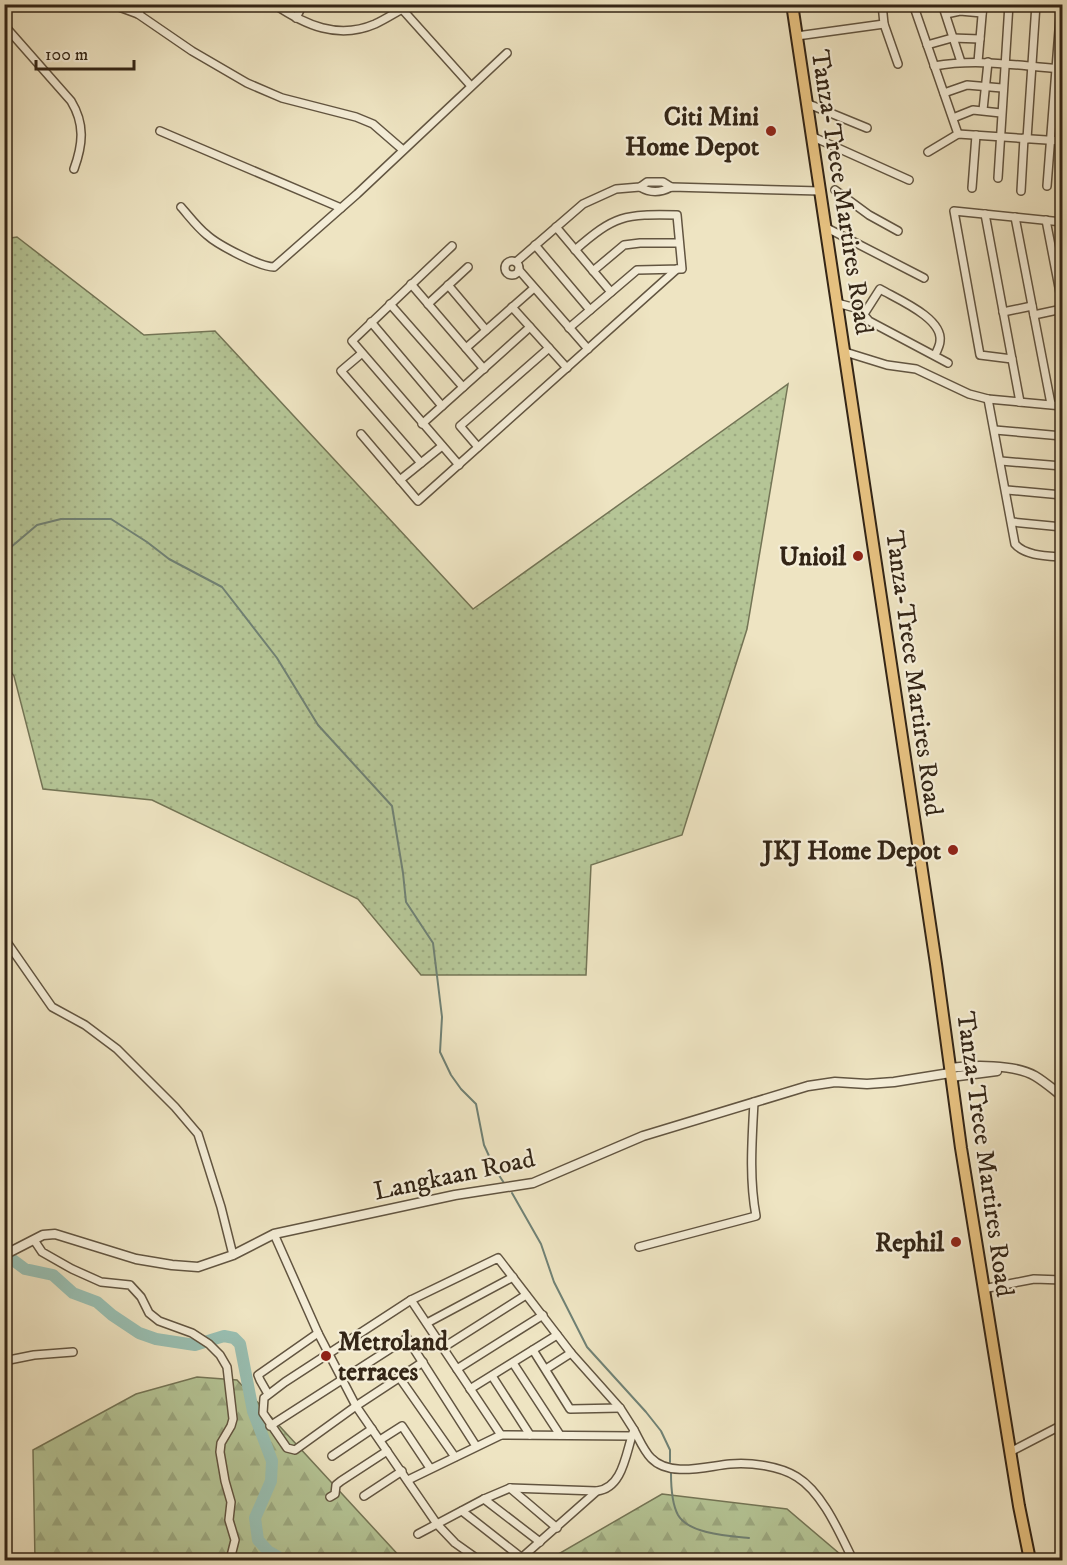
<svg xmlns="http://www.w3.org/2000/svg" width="1067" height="1565" viewBox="0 0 1067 1565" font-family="'IM FELL DW Pica',serif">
	<defs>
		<pattern id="grass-dots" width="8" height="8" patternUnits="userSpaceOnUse" patternTransform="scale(1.5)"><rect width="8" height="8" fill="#b5c596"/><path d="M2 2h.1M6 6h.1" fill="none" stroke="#9ca981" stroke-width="1.8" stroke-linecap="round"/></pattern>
		<pattern id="forest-firs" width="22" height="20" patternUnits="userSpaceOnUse" patternTransform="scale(1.5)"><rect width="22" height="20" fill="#b5c596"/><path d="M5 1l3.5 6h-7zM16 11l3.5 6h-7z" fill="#9ca981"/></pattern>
	</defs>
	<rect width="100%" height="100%" fill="#eee4c2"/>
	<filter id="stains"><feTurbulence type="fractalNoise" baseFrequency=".00333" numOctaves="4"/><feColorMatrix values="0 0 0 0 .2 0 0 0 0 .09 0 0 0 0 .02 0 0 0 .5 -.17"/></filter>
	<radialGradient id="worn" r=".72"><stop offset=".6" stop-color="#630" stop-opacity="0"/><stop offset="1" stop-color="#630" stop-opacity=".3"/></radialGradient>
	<path fill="url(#grass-dots)" stroke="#747556" stroke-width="1.5" d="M17,237L144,335L215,331L473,609L788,384L747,629L682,835L591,865L586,975H421L358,899L152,800L43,789L14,676L4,662V239Z"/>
	<g fill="url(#forest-firs)" stroke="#747556" stroke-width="1.5">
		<path d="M197,1377L237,1380L403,1560H35L33,1450L136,1394Z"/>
		<path d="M662,1494L787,1509L847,1560H548Z"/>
	</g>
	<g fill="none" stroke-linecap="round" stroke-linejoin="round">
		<g stroke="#708174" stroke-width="2">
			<path d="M4,553L37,525L61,519H111L147,542L169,559L222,587L277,658L318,725L392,806L403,873L406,902L433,943L442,1017L440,1052L451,1075L461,1089L476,1104L484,1145L495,1169L504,1183"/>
			<path d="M512,1193L541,1244L554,1282L587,1347L646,1412L661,1431L670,1450V1462"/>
			<path d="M671,1473C671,1485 672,1504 678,1515C689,1534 729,1536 749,1538"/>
		</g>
		<path stroke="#99bfb2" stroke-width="12" d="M4,1246L9,1257L25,1269L53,1275L73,1293L97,1302L112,1315L139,1333L156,1339L195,1345L224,1336L234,1338L240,1344L253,1411L272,1461L271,1481L255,1518L258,1540L268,1551L283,1560"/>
		<defs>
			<g id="minor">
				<path d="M111,4L138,14L192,51L247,83L282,98L356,117L373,124L403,150"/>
				<path d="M274,4C305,25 338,40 375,24C388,18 399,10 412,4"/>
				<path d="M882,4L884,24L898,64"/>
				<path d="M913,4L958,134"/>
				<path d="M942,4L961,62"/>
				<path d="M401,8L471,86"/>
				<path d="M138,14L144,4"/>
				<path d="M946,14L960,11L982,13"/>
				<path d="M296,18L303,4"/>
				<path d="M4,25L71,101C85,124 83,144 74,169"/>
				<path d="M797,36L884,24"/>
				<path d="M927,45L952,38L980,39"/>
				<path d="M978,62L983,4"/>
				<path d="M934,66C980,58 1017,66 1062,69"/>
				<path d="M944,93L967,85L1002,88"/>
				<path d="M806,103L867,128"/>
				<path d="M983,110L988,62"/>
				<path d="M953,118L973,110L1001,113"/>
				<path d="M160,131L341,208"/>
				<path d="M811,136L909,180"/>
				<path d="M1027,139L1036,4"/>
				<path d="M928,152L958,134L1062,141"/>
				<path d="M998,178L1009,4"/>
				<path d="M1047,186L1061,4"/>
				<path d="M640,187C650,193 660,193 671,187L820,191"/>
				<path d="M972,188L976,135"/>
				<path d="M835,190L869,215L898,231"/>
				<path d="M1021,191L1024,138"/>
				<path d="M181,207C189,216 197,227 207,235C218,245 260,267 274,267L357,194L507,53"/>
				<path d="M985,214L1020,402"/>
				<path d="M1015,217L1051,404"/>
				<path d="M1046,220L1062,303"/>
				<path d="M556,227L611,292"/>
				<path d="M825,227L924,278"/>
				<path d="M535,245L590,310"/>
				<path d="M452,246L352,341L459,465"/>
				<circle cx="512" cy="268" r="7"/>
				<path d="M516,262L583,204L616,189L640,187L647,182H663L671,187"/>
				<path d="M519,270L588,349"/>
				<path d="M593,271L624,245L640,243H679"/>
				<path d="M411,284L484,369"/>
				<path d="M448,285L486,330"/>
				<path d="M837,303L859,309L869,321L948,363"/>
				<path d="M390,304L463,387"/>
				<path d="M428,304L468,267"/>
				<path d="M512,307L567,368"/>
				<path d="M1003,312L1032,306"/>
				<path d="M864,314L880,289C897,299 943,318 940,341C940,345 937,351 935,355"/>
				<path d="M1034,315L1062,309"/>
				<path d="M371,322L442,406"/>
				<path d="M569,328L637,270L682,269L677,215C624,214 615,215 575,250"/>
				<path d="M466,348L534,288"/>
				<path d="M845,352L887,365L916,369L969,394L988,399L1062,406"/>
				<path d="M361,354L341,371L421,463"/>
				<path d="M1012,359L980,355L954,211L1062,222"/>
				<path d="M988,399L1015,544C1025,556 1048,556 1062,557"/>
				<path d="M422,424L530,327"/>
				<path d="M995,430L1062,436"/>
				<path d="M361,434L418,501L677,269"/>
				<path d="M478,447L460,426L549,348"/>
				<path d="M1001,461L1062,466"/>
				<path d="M400,480L442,446"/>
				<path d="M1007,490L1062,495"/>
				<path d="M1012,522L1062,527"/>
				<path d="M4,938L52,1007L85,1025L117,1049L175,1107L198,1134L221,1207L233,1255"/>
				<path d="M274,1234L318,1333L356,1406L437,1524L455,1543L479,1560"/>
				<path d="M34,1240L42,1252L72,1269L101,1282L130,1285L141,1297L149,1313L159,1321L192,1333L209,1344L220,1355L227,1367L233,1419L231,1426L221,1443L220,1452L225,1481L231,1502L229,1520L235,1540L230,1560"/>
				<path d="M639,1247L756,1216C749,1178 752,1140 754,1102"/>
				<path d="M983,1289L1034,1279L1062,1280"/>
				<path d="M411,1300L501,1435"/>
				<path d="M427,1323L513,1277"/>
				<path d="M444,1347L526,1295"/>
				<path d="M533,1350L570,1409L620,1408"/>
				<path d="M4,1361L34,1355L73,1352"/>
				<path d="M423,1362L356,1406L295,1450L287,1448L263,1413L264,1398L285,1382L411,1300L498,1258L571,1353L620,1408L634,1430C626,1450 624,1488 597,1491L519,1560"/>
				<path d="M513,1363L560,1435"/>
				<path d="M457,1369L543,1315"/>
				<path d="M546,1369L571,1353"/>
				<path d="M492,1376L530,1435"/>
				<path d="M399,1377L455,1457"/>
				<path d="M470,1389L557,1335"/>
				<path d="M268,1394L260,1380L258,1375L318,1333"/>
				<path d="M270,1426L407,1338L476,1446"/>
				<path d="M634,1430C639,1439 644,1451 651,1458C670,1478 707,1466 730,1464C750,1462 780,1466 797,1477C823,1493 840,1534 853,1560"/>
				<path d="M380,1440L402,1426L430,1468"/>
				<path d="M1010,1452L1062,1425"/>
				<path d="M332,1456L372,1429"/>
				<path d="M408,1480L501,1435L632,1436"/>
				<path d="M510,1488L557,1528"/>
				<path d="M364,1496L402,1471"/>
				<path d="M330,1497L335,1494L336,1485L341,1481L387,1451"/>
				<path d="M484,1499L540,1542"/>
				<path d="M462,1511L522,1558"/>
				<path d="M418,1534L484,1499L510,1488L597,1491"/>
			</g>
			<g id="tertiary">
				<path d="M950,1068C973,1065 1014,1064 1035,1076C1045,1082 1054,1090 1062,1096"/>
				<path d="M951,1077L997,1071"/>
				<path d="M4,1255L43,1235L55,1234L136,1259L172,1265L198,1267L233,1255L274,1234L455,1195L533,1183L643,1136L808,1086L835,1082L867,1084L894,1082L950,1073"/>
			</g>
			<path id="primary" d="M792,4L936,964L961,1148L1019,1506L1030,1560"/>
		</defs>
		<use href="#minor" stroke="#625541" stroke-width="10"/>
		<use href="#tertiary" stroke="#625541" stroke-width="11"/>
		<use href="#primary" stroke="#332516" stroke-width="14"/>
		<use href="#minor" stroke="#f4edd7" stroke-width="7"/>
		<use href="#tertiary" stroke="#f4edd7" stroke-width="8"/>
		<use href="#primary" stroke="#e7c281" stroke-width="10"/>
	</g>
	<g fill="#8f2418" stroke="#f4edd7" stroke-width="2">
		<circle cx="771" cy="131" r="6"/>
		<circle cx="858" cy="556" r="6"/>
		<circle cx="953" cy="850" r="6"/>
		<circle cx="956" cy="1242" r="6"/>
		<circle cx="326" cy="1356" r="6"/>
	</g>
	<g text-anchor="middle" stroke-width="4.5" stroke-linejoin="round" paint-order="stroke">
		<g font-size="26" font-weight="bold" fill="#332516" stroke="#f4edd7" text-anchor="end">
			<text x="759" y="125">Citi Mini<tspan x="759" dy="30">Home Depot</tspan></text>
			<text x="846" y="565">Unioil</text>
			<text x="941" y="859">JKJ Home Depot</text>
			<text x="944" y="1251">Rephil</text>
			<text x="338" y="1350" text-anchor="start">Metroland<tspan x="338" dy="30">terraces</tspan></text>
		</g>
		<g font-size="26" fill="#332516" stroke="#f4edd7">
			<text transform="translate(843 192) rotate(81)" y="9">Tanza-Trece Martires Road</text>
			<text transform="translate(915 673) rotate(82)" y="9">Tanza-Trece Martires Road</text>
			<text transform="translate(986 1154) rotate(82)" y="9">Tanza-Trece Martires Road</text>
			<text transform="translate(454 1174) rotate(-12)" y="9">Langkaan Road</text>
		</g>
	</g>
	<rect width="1067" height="1565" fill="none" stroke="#eee4c2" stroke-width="24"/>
	<rect x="6" y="6" width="1055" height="1553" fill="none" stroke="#332516" stroke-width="3"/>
	<rect x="12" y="12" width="1043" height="1541" fill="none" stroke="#332516" stroke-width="1.5"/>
	<path d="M36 60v9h98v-9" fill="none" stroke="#332516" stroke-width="3"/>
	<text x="45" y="60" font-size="18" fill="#332516" stroke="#f4edd7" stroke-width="4.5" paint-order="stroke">100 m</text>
	<rect width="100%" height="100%" filter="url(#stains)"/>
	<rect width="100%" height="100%" fill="url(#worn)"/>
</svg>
